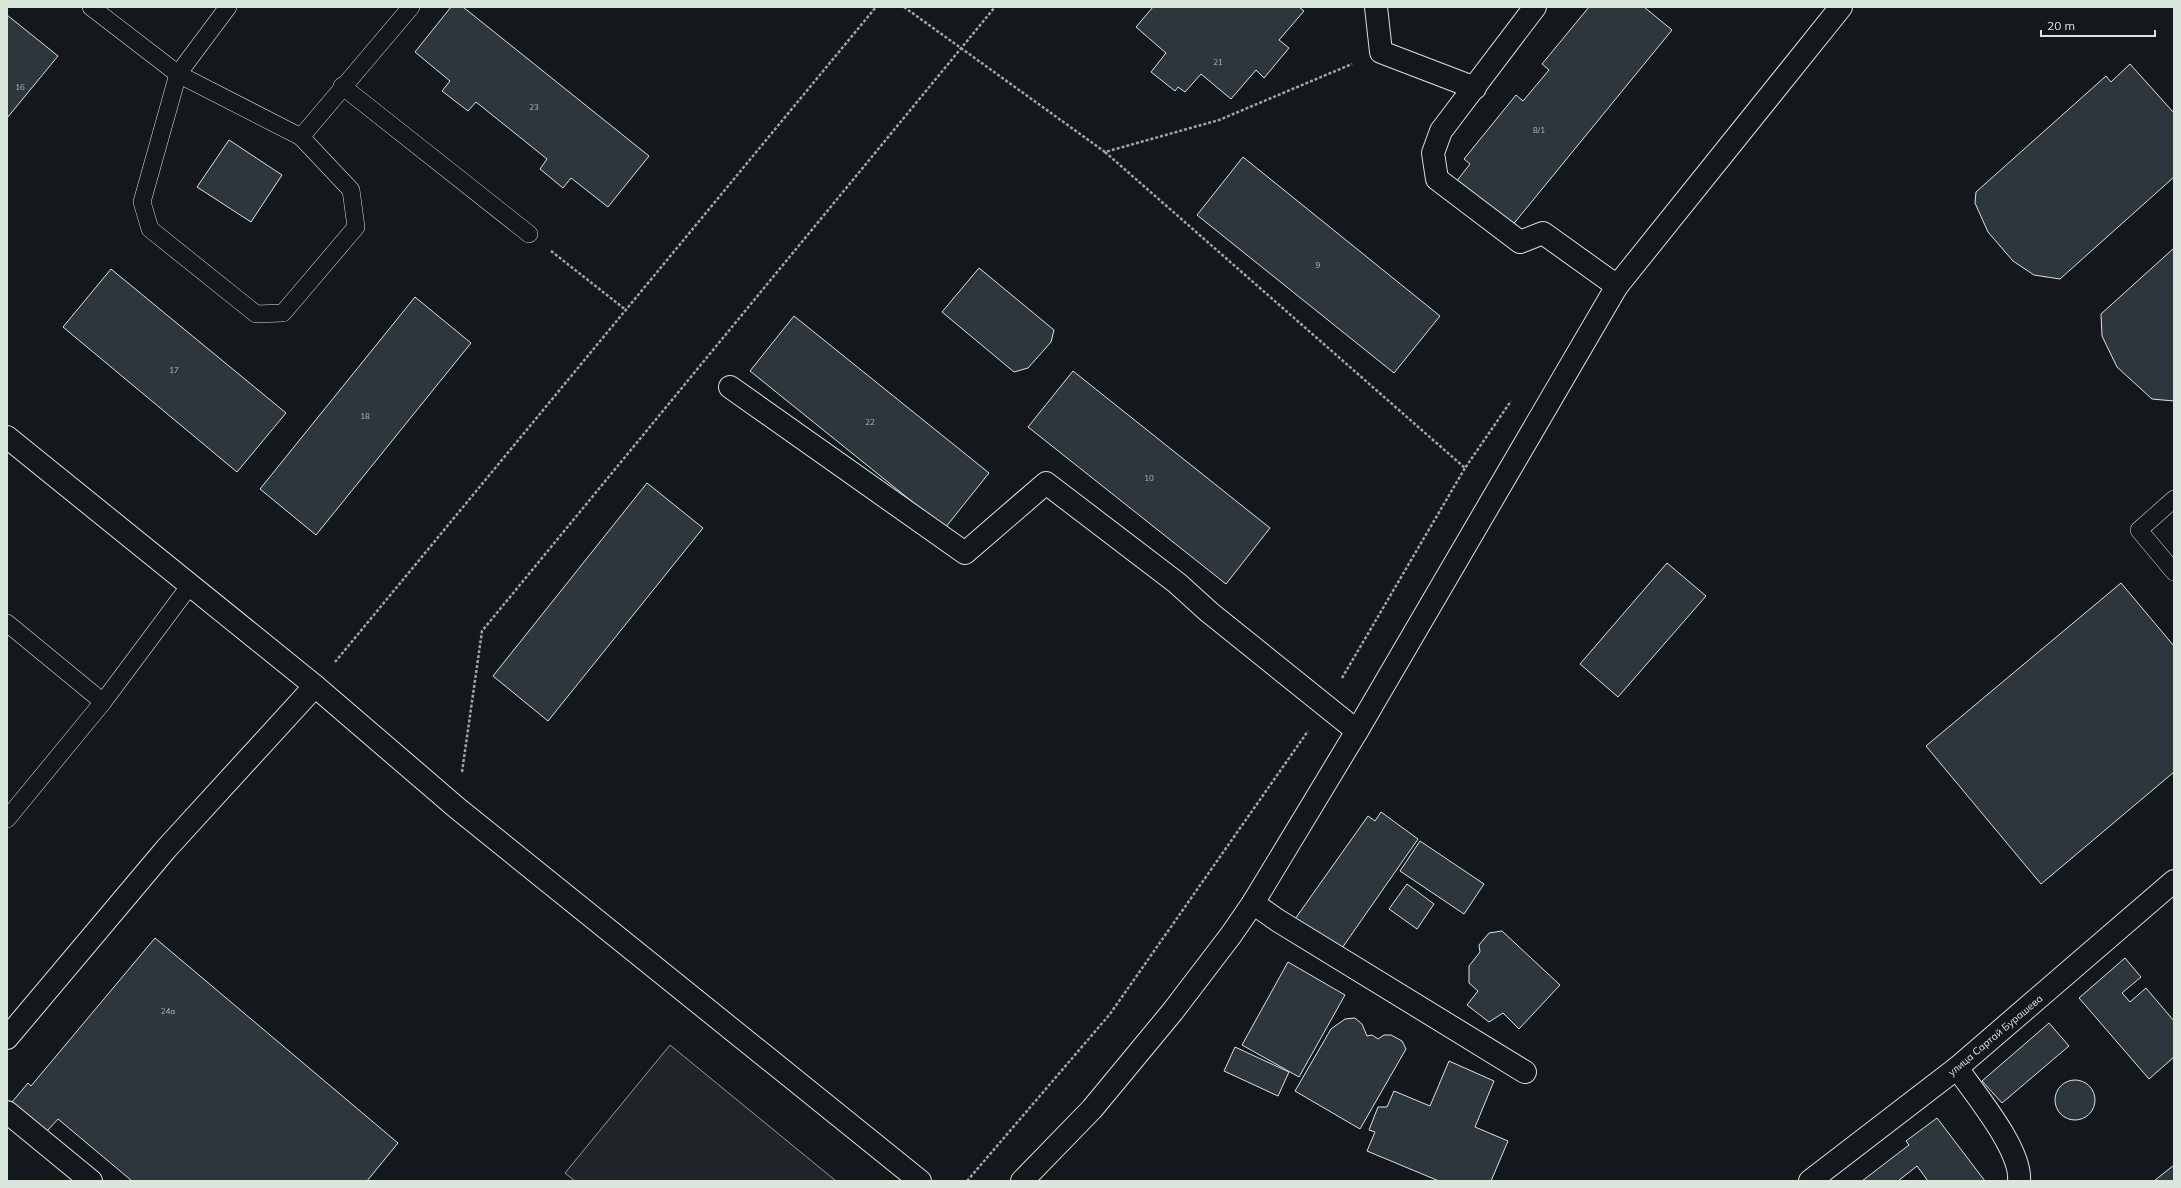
<svg xmlns="http://www.w3.org/2000/svg" width="2181" height="1188" viewBox="0 0 2181 1188" font-family="Mulish,sans-serif">
	<rect width="100%" height="100%" fill="#14181c"/>
	<path fill="#202428" stroke="#939e99" d="M670,1045L836,1181H575L565,1173Z"/>
	<g fill="#2c363c" stroke="#d8e6dc">
		<path d="M451,7H463L649,156L608,207L571,178L563,188L540,169L547,159L476,102L468,111L442,91L450,81L415,52Z"/>
		<path d="M1153,7H1299L1304,11L1279,40L1289,48L1264,78L1256,70L1231,99L1201,74L1185,92L1178,87L1175,91L1151,72L1166,53L1136,27Z"/>
		<path d="M1589,7H1644L1672,30L1511,227L1456,182L1470,164L1464,159L1516,95L1523,101L1549,70L1542,64Z"/>
		<path d="M7,15L58,56L7,118Z"/>
		<path d="M2130,64L2174,113V177L2060,279L2034,275L2013,261L1988,232L1975,203L1976,192L2106,76L2111,82Z"/>
		<path d="M229,140L282,175L251,222L197,187Z"/>
		<path d="M1243,157L1440,316L1394,373L1197,215Z"/>
		<path d="M2174,248V401L2152,399L2117,367L2102,336L2101,314Z"/>
		<path d="M979,268L1054,330L1051,342L1028,368L1014,372L942,312Z"/>
		<path d="M111,269L286,413L237,472L63,327Z"/>
		<path d="M415,297L471,343L316,535L260,489Z"/>
		<path d="M794,316L989,473L945,528L750,371Z"/>
		<path d="M1073,371L1270,528L1226,584L1028,427Z"/>
		<path d="M647,483L703,528L548,721L493,676Z"/>
		<path d="M1667,563L1706,596L1618,697L1580,664Z"/>
		<path d="M2121,583L2174,646V772L2041,884L1926,746Z"/>
		<path d="M1381,812L1418,839L1340,951L1295,919L1368,816L1375,821Z"/>
		<path d="M1420,841L1484,884L1464,914L1400,871Z"/>
		<path d="M1407,884L1434,904L1417,929L1389,909Z"/>
		<path d="M1502,931L1560,985L1519,1029L1503,1013L1489,1022L1467,1005L1478,991L1469,983V966L1480,952L1479,945L1489,933Z"/>
		<path d="M155,938L398,1143L367,1181H132L58,1119L47,1131L12,1102L28,1083L31,1086Z"/>
		<path d="M2125,958L2141,977L2122,993L2130,1002L2146,988L2174,1021V1057L2149,1079L2079,998Z"/>
		<path d="M1288,962L1345,995L1299,1077L1242,1045Z"/>
		<path d="M1355,1018L1362,1024L1367,1036L1372,1035L1378,1039L1384,1035H1391L1402,1041L1406,1049L1360,1129L1295,1091L1331,1029L1345,1019Z"/>
		<path d="M2049,1023L2069,1046L2002,1103L1982,1081Z"/>
		<path d="M1235,1047L1289,1072L1278,1096L1224,1071Z"/>
		<path d="M1449,1061L1494,1081L1475,1127L1508,1141L1491,1181H1439L1367,1151L1375,1132L1369,1130L1378,1107H1387L1394,1091L1430,1106Z"/>
		<circle cx="2075" cy="1100" r="20"/>
		<path d="M1937,1118L1985,1181H1928L1917,1166L1898,1181H1862L1909,1145L1906,1141Z"/>
		<path d="M2174,1165V1181H2154Z"/>
	</g>
	<g fill="none" stroke-linecap="round" stroke-linejoin="round">
		<defs>
			<g id="lane">
				<path d="M91,7L178,74L301,137"/>
				<path d="M228,7L178,74L142,202L150,229L256,314L283,313L356,227L351,190L301,137L411,7"/>
				<path d="M342,86L529,234"/>
				<path d="M2174,499L2139,530L2174,572"/>
				<path d="M7,623L103,702"/>
				<path d="M7,819L103,702L191,584"/>
			</g>
			<g id="street">
				<path d="M1376,7L1381,52L1475,88"/>
				<path d="M1535,7L1441,131L1433,153L1437,179L1520,242L1543,233L1617,286"/>
				<path d="M730,387L965,553L1046,483L1177,583L1209,612L1357,731"/>
				<path d="M7,437L315,686L457,808L920,1181"/>
				<path d="M1253,903L1277,920L1525,1072"/>
				<path d="M7,1038L166,849L315,686"/>
				<path d="M1957,1068C1975,1094 2022,1150 2019,1181"/>
				<path d="M7,1112L91,1181"/>
				<path d="M1022,1181L1092,1109L1173,1011L1231,935L1253,903L1357,731L1617,286L1841,7"/>
				<path d="M1810,1181L1957,1068L2174,881"/>
			</g>
		</defs>
		<use href="#lane" stroke="#d8e6dc" stroke-width="18"/>
		<use href="#street" stroke="#d8e6dc" stroke-width="24"/>
		<g stroke="#9da8a2" stroke-width="2.5" stroke-dasharray="3 2" stroke-linecap="butt">
			<path d="M904,7L1105,152L1219,120L1352,64"/>
			<path d="M1105,152L1465,468L1511,401"/>
			<path d="M551,251L626,310"/>
			<path d="M335,662L876,7"/>
			<path d="M1342,678L1465,468"/>
			<path d="M462,772L482,631L995,7"/>
			<path d="M967,1181L1110,1014L1308,731"/>
		</g>
		<use href="#lane" stroke="#14181c" stroke-width="17"/>
		<use href="#street" stroke="#14181c" stroke-width="22"/>
	</g>
	<g text-anchor="middle" stroke-width="3" stroke-linejoin="round" paint-order="stroke">
		<g font-size="8" fill="#adbab4">
			<text x="1218" y="65">21</text>
			<text x="20" y="90">16</text>
			<text x="534" y="110">23</text>
			<text x="1539" y="133">8/1</text>
			<text x="1318" y="268">9</text>
			<text x="174" y="373">17</text>
			<text x="365" y="419">18</text>
			<text x="870" y="425">22</text>
			<text x="1149" y="481">10</text>
			<text x="168" y="1014">24а</text>
		</g>
		<g font-size="10" fill="#d8e6dc" stroke="#14181c">
			<text transform="translate(1995 1035) rotate(-40)" y="4">улица Сартай Бурашева</text>
		</g>
	</g>
	<rect width="2181" height="1188" fill="none" stroke="#d8e6dc" stroke-width="16"/>
	<path d="M2041 30v6h114v-6" fill="none" stroke="#d8e6dc" stroke-width="2"/>
	<text x="2047" y="30" font-size="12" fill="#d8e6dc" stroke="#14181c" stroke-width="3" paint-order="stroke">20 m</text>
</svg>
